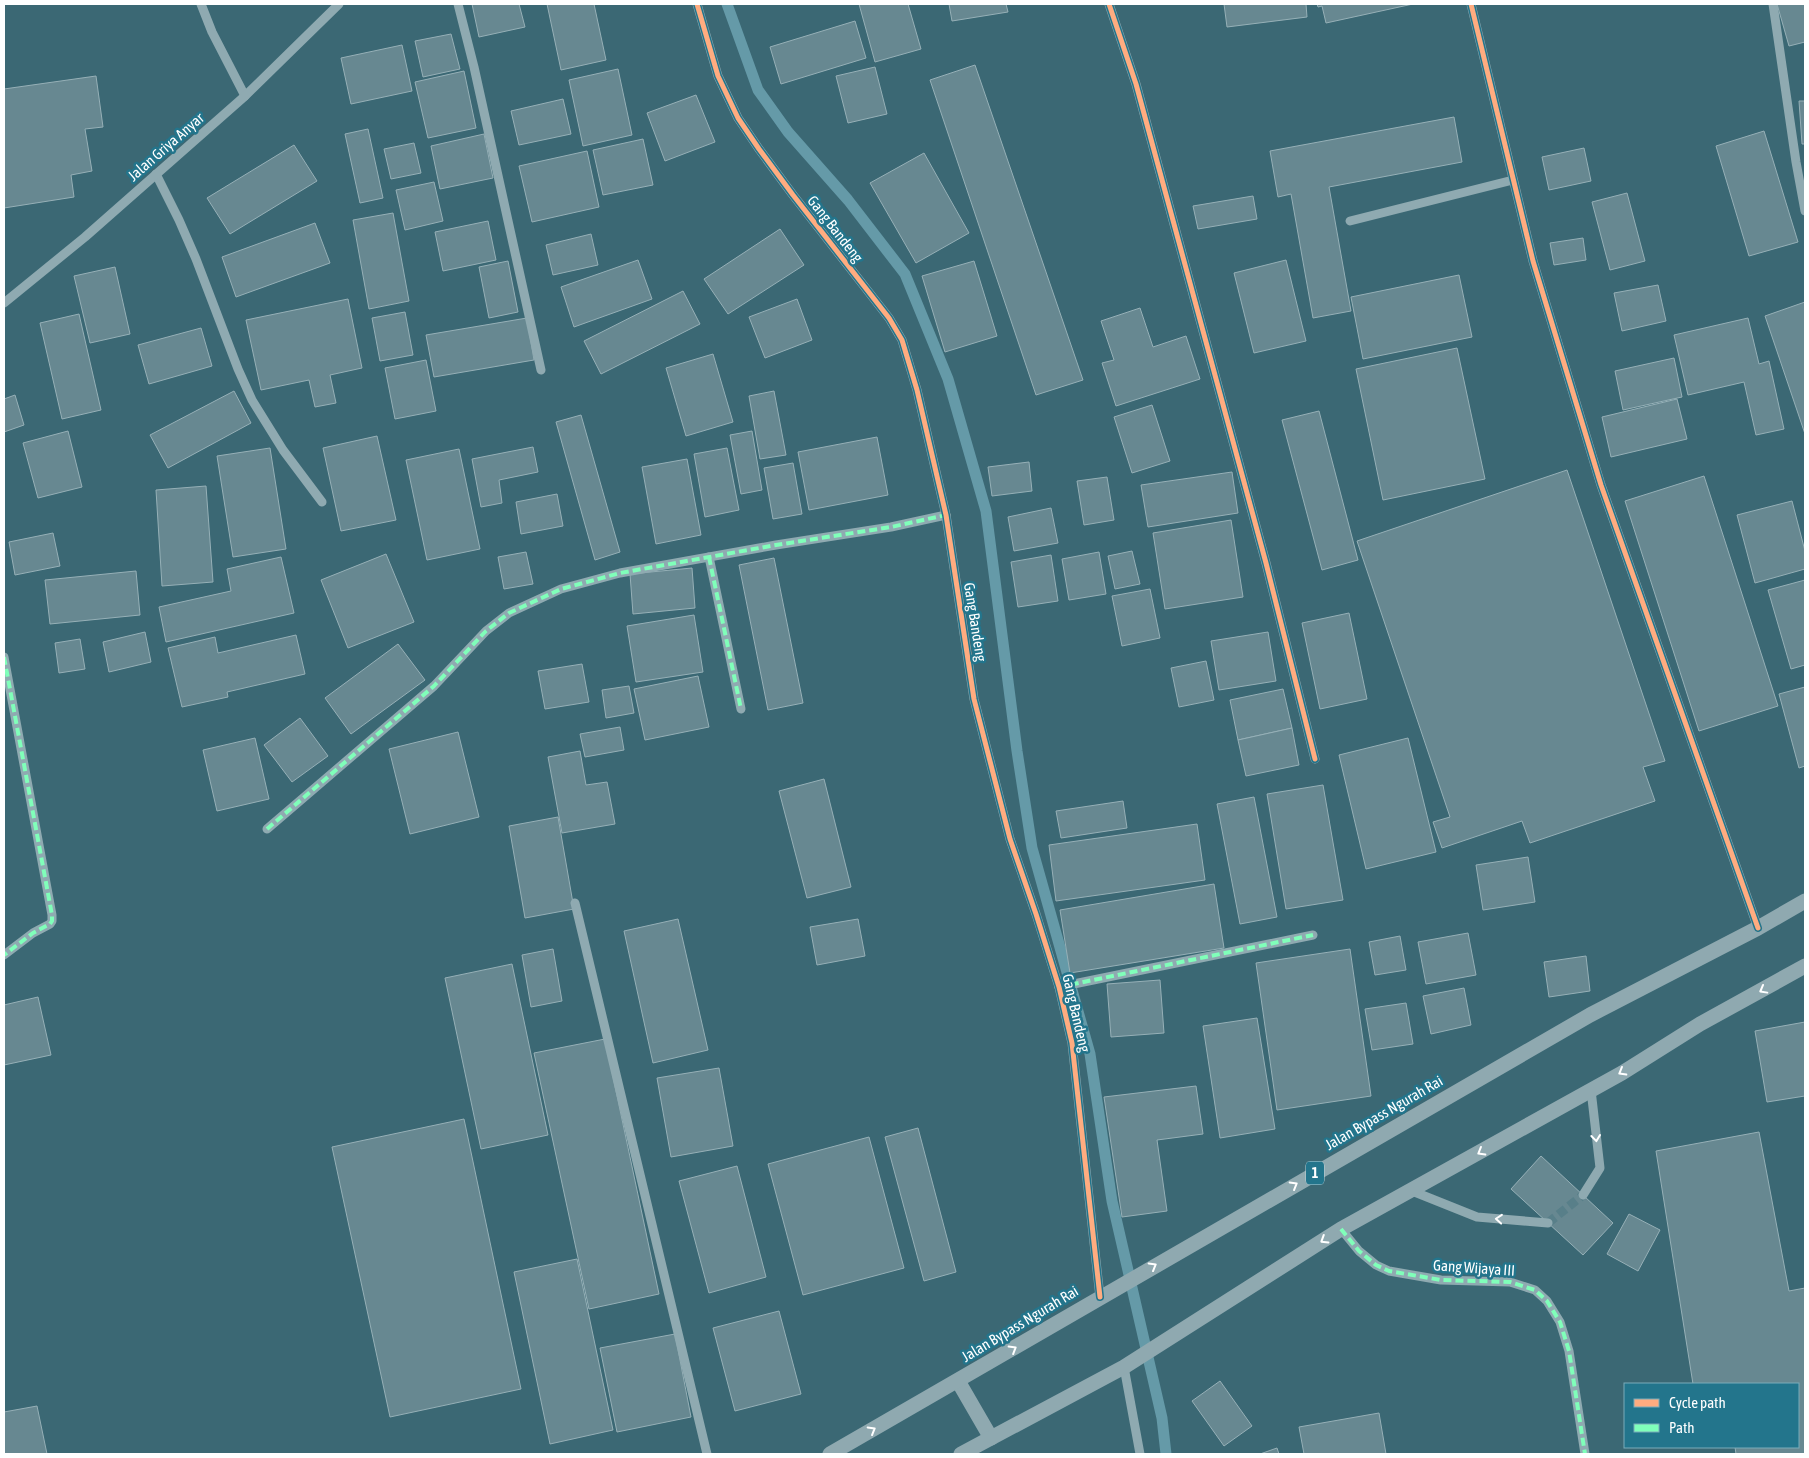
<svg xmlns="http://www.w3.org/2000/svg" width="1809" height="1458" viewBox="0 0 1809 1458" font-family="'Asap Condensed',sans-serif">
	<rect width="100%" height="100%" fill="#3b6874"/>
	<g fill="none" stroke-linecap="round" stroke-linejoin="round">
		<path stroke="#659aa8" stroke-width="11" d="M727,4L758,90L788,132L848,200L905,274L948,379L986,511L1017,751L1032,848L1090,1054L1112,1201L1162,1418L1166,1454"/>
	</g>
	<g fill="#678891" stroke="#96b0b7">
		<path d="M472,4H519L525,27L479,37Z"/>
		<path d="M547,4H594L606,60L561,70Z"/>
		<path d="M859,4H908L921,49L875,62Z"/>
		<path d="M949,4H1006L1008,12L952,21Z"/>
		<path d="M1224,4H1306L1307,17L1227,27Z"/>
		<path d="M1317,4H1413L1326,23L1322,6L1318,7Z"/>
		<path d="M1777,4H1805V42L1789,46Z"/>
		<path d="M855,21L866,58L781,84L770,47Z"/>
		<path d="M451,34L460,69L423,77L415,41Z"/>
		<path d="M402,45L412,91L351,104L341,58Z"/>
		<path d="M975,65L1083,380L1036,395L930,80Z"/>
		<path d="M875,67L887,114L848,123L836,76Z"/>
		<path d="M618,69L632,135L583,146L569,80Z"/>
		<path d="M464,71L476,128L428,138L415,82Z"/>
		<path d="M96,76L103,127L85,129L92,171L71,175L74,197L4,208V89Z"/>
		<path d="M696,95L715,142L665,161L647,113Z"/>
		<path d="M563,99L571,134L519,145L511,111Z"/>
		<path d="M1799,101H1805V144H1802Z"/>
		<path d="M1454,117L1462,162L1329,187L1351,311L1313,318L1291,194L1278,197L1270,151Z"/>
		<path d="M368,129L383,198L360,203L345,134Z"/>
		<path d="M1764,131L1798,242L1749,256L1716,146Z"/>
		<path d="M484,134L493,178L440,189L431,146Z"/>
		<path d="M643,139L653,185L603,195L593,150Z"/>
		<path d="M414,143L421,173L391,179L384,149Z"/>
		<path d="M294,145L317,181L230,234L207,198Z"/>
		<path d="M1584,148L1591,181L1549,190L1542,157Z"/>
		<path d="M587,151L599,207L532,222L519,166Z"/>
		<path d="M924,153L969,233L916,263L870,183Z"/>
		<path d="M434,182L443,221L405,230L396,190Z"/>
		<path d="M1627,193L1645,261L1610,270L1592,202Z"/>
		<path d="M1253,196L1257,219L1198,229L1193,206Z"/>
		<path d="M393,213L409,301L369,309L353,220Z"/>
		<path d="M488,221L496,260L443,271L435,232Z"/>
		<path d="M315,223L330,263L236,297L222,257Z"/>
		<path d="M780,229L804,265L728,314L704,279Z"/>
		<path d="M591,234L598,265L553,275L546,245Z"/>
		<path d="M1583,238L1586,260L1554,265L1550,243Z"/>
		<path d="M638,260L652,299L574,327L561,287Z"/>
		<path d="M1286,260L1306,341L1254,353L1234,273Z"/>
		<path d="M508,261L518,312L489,318L479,267Z"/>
		<path d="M974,261L997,336L945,352L922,276Z"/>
		<path d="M115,267L130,334L90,343L74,276Z"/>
		<path d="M1459,275L1472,337L1363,359L1351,297Z"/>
		<path d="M1658,285L1666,321L1622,331L1614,293Z"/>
		<path d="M683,291L700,324L601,374L584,341Z"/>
		<path d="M348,299L362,368L330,375L336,403L315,407L309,380L261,390L246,320Z"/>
		<path d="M797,299L812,340L765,358L749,317Z"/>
		<path d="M1805,302V434L1765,316Z"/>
		<path d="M1140,308L1153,347L1186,336L1200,379L1116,406L1102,363L1114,360L1101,321Z"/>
		<path d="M405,312L413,355L380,361L372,318Z"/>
		<path d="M79,314L101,410L62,419L40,323Z"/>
		<path d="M527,318L534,360L434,377L426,335Z"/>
		<path d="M1748,318L1759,364L1769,361L1784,429L1756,435L1744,382L1688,395L1674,335Z"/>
		<path d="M201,328L212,366L149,384L138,345Z"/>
		<path d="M1457,348L1485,479L1383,500L1356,369Z"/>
		<path d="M713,354L733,422L686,436L666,368Z"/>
		<path d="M1674,358L1682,397L1623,410L1615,371Z"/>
		<path d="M426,360L436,411L395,419L385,368Z"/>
		<path d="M234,391L251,423L168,468L150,435Z"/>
		<path d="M774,391L786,455L760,459L749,396Z"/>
		<path d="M15,395L24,425L4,432V399Z"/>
		<path d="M1677,399L1687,439L1611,457L1602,417Z"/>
		<path d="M1152,405L1170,461L1132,473L1114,417Z"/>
		<path d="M1319,411L1358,560L1322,570L1282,420Z"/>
		<path d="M581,415L620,552L595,560L556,422Z"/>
		<path d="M68,431L82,487L38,498L23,443Z"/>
		<path d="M752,431L762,490L741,494L730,435Z"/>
		<path d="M377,436L396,520L341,531L323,448Z"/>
		<path d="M877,437L888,495L809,510L798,452Z"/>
		<path d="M533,447L538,472L499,480L502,503L481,507L472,459Z"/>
		<path d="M270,448L286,549L233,557L217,456Z"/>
		<path d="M727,448L739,510L705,517L694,454Z"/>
		<path d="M459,449L480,549L427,560L406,460Z"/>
		<path d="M687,459L701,535L656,544L642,467Z"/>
		<path d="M1029,462L1032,491L992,496L988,467Z"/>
		<path d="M793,463L802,514L773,519L764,468Z"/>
		<path d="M1567,470L1665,761L1643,767L1655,801L1530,843L1522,821L1442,848L1433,822L1450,817L1357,541Z"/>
		<path d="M1232,472L1238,513L1148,527L1141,485Z"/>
		<path d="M1704,476L1778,706L1699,731L1625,501Z"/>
		<path d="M1107,477L1114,520L1084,525L1077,481Z"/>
		<path d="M206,486L213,582L162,586L156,490Z"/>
		<path d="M557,494L563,526L521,534L516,502Z"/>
		<path d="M1792,501L1805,551V569L1755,583L1737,515Z"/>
		<path d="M1051,508L1058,543L1014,551L1008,517Z"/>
		<path d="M1231,520L1243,597L1165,609L1153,533Z"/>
		<path d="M53,533L60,566L15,575L9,542Z"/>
		<path d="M1132,551L1140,584L1115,589L1108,556Z"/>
		<path d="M526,552L533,584L504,589L498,557Z"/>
		<path d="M1099,552L1106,594L1069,600L1062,559Z"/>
		<path d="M386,554L414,622L348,648L321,580Z"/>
		<path d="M1051,555L1058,601L1018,607L1011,562Z"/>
		<path d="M281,557L294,613L166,642L159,607L231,591L227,569Z"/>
		<path d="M774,558L803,703L768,710L739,565Z"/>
		<path d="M692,568L695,608L633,614L630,574Z"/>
		<path d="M136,571L140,615L50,624L45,580Z"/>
		<path d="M1805,580V665L1791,669L1768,590Z"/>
		<path d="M1150,589L1160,638L1122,646L1112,596Z"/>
		<path d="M1349,613L1367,699L1320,709L1302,623Z"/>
		<path d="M694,615L703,672L636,682L627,626Z"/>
		<path d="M145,632L151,662L109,672L103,642Z"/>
		<path d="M1268,632L1276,681L1219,690L1211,641Z"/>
		<path d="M296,635L305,674L227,692L228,697L182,707L168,648L215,637L218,653Z"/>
		<path d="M80,639L85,669L59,673L55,643Z"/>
		<path d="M398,644L425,680L351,734L325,698Z"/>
		<path d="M1206,661L1214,700L1179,707L1171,668Z"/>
		<path d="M582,664L589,702L545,709L538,671Z"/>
		<path d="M698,676L709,727L645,740L634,689Z"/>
		<path d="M629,686L634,713L606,718L602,690Z"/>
		<path d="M1805,687V766L1799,768L1779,694Z"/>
		<path d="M1283,689L1292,728L1238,740L1230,700Z"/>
		<path d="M300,718L328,756L292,782L264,745Z"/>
		<path d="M620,727L624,750L585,757L580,734Z"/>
		<path d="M1292,728L1299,765L1246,776L1238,740Z"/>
		<path d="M458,732L479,817L410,834L389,749Z"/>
		<path d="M255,738L269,799L217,811L203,750Z"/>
		<path d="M1408,738L1436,852L1366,869L1339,755Z"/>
		<path d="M580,751L586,785L607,782L615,824L562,833L548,757Z"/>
		<path d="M824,779L851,887L807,898L779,791Z"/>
		<path d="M1323,785L1343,900L1286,909L1267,794Z"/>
		<path d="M1254,797L1277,917L1240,924L1217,804Z"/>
		<path d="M1123,801L1127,828L1061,838L1056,811Z"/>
		<path d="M558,817L574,909L525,918L509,826Z"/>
		<path d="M1197,824L1205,880L1056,901L1049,845Z"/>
		<path d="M1528,857L1535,902L1483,910L1476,865Z"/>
		<path d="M1214,884L1224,948L1070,973L1060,910Z"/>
		<path d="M678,919L708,1050L653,1063L624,931Z"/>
		<path d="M858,919L865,956L817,965L810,927Z"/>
		<path d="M1468,933L1476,975L1426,984L1418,942Z"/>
		<path d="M1400,936L1406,970L1375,975L1369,942Z"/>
		<path d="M553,949L562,1001L531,1007L522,955Z"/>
		<path d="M1350,949L1371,1096L1277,1110L1256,963Z"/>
		<path d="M1586,956L1590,991L1549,997L1544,962Z"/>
		<path d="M512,964L548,1135L481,1149L445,978Z"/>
		<path d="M1160,980L1164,1033L1111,1037L1107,984Z"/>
		<path d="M1464,988L1471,1025L1431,1034L1423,996Z"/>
		<path d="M38,997L51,1055L4,1065V1005Z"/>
		<path d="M1406,1003L1413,1044L1372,1050L1365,1009Z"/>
		<path d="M1257,1018L1275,1129L1220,1138L1203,1026Z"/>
		<path d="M1805,1022V1096L1767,1102L1755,1031Z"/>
		<path d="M605,1039L659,1294L589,1309L534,1053Z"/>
		<path d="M719,1068L733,1146L671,1157L657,1078Z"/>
		<path d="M1196,1086L1203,1134L1157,1140L1167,1211L1122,1217L1104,1097Z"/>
		<path d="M464,1119L521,1389L390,1417L332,1147Z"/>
		<path d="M918,1128L956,1272L924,1281L885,1137Z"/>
		<path d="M1759,1132L1789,1291L1805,1288V1454H1736L1735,1447H1798V1384H1693L1656,1151Z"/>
		<path d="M869,1137L904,1268L803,1295L768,1164Z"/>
		<path d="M1541,1156L1613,1223L1583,1255L1511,1189Z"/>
		<path d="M737,1166L766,1277L709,1293L679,1181Z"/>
		<path d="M1629,1214L1660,1230L1638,1271L1607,1254Z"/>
		<path d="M577,1259L613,1430L550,1444L514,1272Z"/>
		<path d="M779,1311L801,1394L735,1411L713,1328Z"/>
		<path d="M675,1334L691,1417L617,1432L600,1348Z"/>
		<path d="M1220,1381L1252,1426L1224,1446L1192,1401Z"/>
		<path d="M37,1406L47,1454H4V1412Z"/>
		<path d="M1379,1413L1386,1454H1304L1299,1427Z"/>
		<path d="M1277,1448L1279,1454H1260Z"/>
	</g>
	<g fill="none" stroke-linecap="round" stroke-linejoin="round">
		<path stroke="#587f89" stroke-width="9" stroke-dasharray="9 4.5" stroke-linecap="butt" d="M1548,1223L1583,1195"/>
		<g stroke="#8faab1" stroke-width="9">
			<path d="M201,4L212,32L245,96"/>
			<path d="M458,4L474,67L541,370"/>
			<path d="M697,4L718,76L738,118L759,149L793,195L889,318L902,340L917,390L946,515L974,699L1010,839L1036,914L1059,987L1072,1043L1100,1297"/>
			<path d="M1109,4L1136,84L1266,563L1315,759"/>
			<path d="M1471,4L1533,261L1601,485L1758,928"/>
			<path d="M1773,4L1796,162L1805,211"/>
			<path d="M156,174L179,220L196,259L238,369L252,400L283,450L322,502"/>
			<path d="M1350,221L1513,180"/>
			<path d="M4,303L85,237L245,96L339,4"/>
			<path d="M709,557L741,709"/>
			<path d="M4,657L52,915V921L50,924L33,933L4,955"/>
			<path d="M267,829L434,686L486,631L509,613L561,589L620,573L776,545L891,527L946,515"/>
			<path d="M575,903L707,1454"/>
			<path d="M1059,987L1313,935"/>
			<path d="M1412,1191L1477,1217L1548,1223"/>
			<path d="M1583,1195L1600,1168L1591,1090"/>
			<path d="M1341,1229L1359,1251L1376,1265L1389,1271L1441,1280L1510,1282L1535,1290L1547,1301L1560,1322L1569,1351L1585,1454"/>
			<path d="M1124,1367L1140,1454"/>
		</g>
		<g stroke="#8fa9b0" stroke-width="15">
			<path d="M958,1381L991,1438"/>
			<path d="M830,1454L1590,1015L1758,928L1805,901"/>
			<path d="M961,1454L1124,1367L1341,1229L1622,1073L1700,1024L1805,966"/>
		</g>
		<g stroke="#80ffba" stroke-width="4" stroke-dasharray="8 4" stroke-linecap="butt">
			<path d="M709,557L741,709"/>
			<path d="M4,657L52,915V921L50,924L33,933L4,955"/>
			<path d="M267,829L434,686L486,631L509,613L561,589L620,573L776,545L891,527L946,515"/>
			<path d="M1059,987L1313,935"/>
			<path d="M1341,1229L1359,1251L1376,1265L1389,1271L1441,1280L1510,1282L1535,1290L1547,1301L1560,1322L1569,1351L1585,1454"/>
		</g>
		<defs>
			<g id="cycleway">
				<path d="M697,4L718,76L738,118L759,149L793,195L889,318L902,340L917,390L946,515L974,699L1010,839L1036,914L1059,987L1072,1043L1100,1297"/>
				<path d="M1109,4L1136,84L1266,563L1315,759"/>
				<path d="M1471,4L1533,261L1601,485L1758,928"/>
			</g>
		</defs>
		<use href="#cycleway" stroke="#23758c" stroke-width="8"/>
		<use href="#cycleway" stroke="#ffac80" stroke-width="5"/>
	</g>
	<defs><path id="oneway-chevron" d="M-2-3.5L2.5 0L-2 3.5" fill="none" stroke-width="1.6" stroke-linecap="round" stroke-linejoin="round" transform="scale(1.25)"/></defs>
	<g stroke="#fff">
		<use href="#oneway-chevron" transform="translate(1763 990) rotate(151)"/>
		<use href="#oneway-chevron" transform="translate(1622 1072) rotate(150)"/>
		<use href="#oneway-chevron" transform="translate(1596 1138) rotate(83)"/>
		<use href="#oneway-chevron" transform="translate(1481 1152) rotate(150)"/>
		<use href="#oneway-chevron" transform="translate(1294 1185) rotate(-30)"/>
		<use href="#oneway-chevron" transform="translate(1499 1219) rotate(-175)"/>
		<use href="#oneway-chevron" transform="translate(1324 1240) rotate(148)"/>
		<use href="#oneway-chevron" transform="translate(1153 1266) rotate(-30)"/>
		<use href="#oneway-chevron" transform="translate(1013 1349) rotate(-31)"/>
		<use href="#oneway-chevron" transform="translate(872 1430) rotate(-30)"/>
	</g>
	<g text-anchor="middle" stroke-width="5" stroke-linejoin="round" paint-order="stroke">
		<rect fill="#23758c" stroke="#bdd6dc" stroke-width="1" x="1306" y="1161.5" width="18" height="23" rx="4"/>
		<g font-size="14" font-weight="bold" fill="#fff">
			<text x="1315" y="1178">1</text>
		</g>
		<g font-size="15" fill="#fff" stroke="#23758c">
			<text transform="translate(166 147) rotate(-41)" y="5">Jalan Griya Anyar</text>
			<text transform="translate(835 229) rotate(52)" y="5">Gang Bandeng</text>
			<text transform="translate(975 622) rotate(81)" y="5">Gang Bandeng</text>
			<text transform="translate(1076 1013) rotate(77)" y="5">Gang Bandeng</text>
			<text transform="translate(1384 1113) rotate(-30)" y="5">Jalan Bypass Ngurah Rai</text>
			<text transform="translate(1474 1268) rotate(4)" y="5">Gang Wijaya III</text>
			<text transform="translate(1020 1324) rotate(-31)" y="5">Jalan Bypass Ngurah Rai</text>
		</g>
	</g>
	<rect width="1809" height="1458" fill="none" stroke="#ffffff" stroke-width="10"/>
	<rect x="1624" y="1383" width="175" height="65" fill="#23758c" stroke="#7bacba"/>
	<rect x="1634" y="1399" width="25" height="8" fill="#ffac80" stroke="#7bacba"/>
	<text x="1669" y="1408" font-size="15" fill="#ffffff">Cycle path</text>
	<rect x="1634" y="1424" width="25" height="8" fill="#80ffba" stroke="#7bacba"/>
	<text x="1669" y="1433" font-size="15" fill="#ffffff">Path</text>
</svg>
